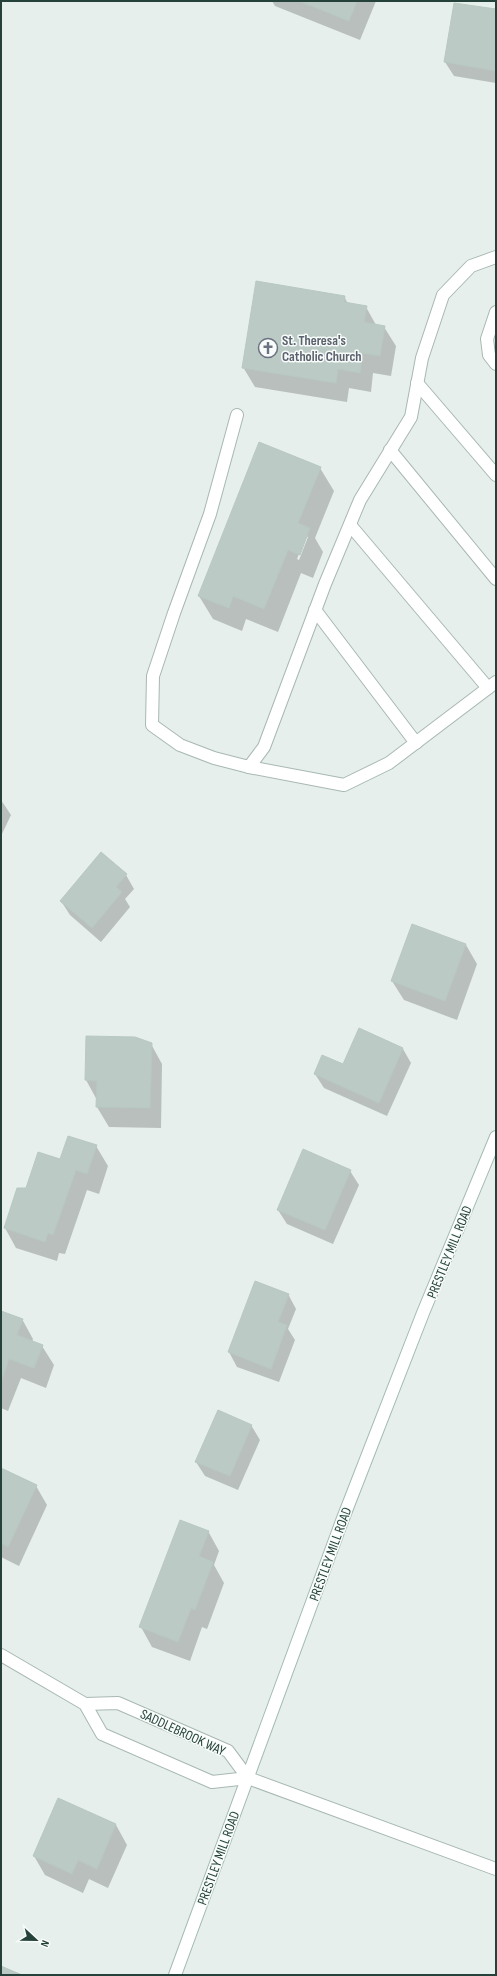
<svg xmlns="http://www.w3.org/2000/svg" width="497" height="1976" viewBox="0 0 497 1976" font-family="'Sofia Sans Condensed',sans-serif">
	<rect width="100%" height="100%" fill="#e6efeb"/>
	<g fill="#0003" fill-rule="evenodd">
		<path d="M272,1H376L360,40L275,6Z"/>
		<path d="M496,10V83L454,76L445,62Z"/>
		<path d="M344,296L348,304L366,307L376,325L384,327L396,346L391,376L373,373L371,392L349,388L347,402L255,387L243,367Z"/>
		<path d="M320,468L334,491L315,538L323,552L313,578L301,573L278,632L246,619L242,631L213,619L199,596ZM306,536L308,537L299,560L297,559Z"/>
		<path d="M1,800L11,815L1,836Z"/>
		<path d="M126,875L134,889L125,899L130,907L101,942L70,915L61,901Z"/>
		<path d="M466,945L477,964L457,1020L404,1000L392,981Z"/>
		<path d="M151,1044L162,1064L161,1128L109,1127L97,1107V1100L86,1080Z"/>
		<path d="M403,1049L411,1063L387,1116L324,1088L315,1074Z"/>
		<path d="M96,1146L108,1166L99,1194L87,1190L65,1254L59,1253L57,1261L16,1248L5,1228L27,1189L61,1161Z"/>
		<path d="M350,1171L359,1185L333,1244L287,1224L278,1210Z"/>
		<path d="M256,1282L288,1294L296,1309L288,1329L295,1340L279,1382L237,1367L229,1352Z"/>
		<path d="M1,1312L22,1319L33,1339L32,1342L42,1346L54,1365L46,1388L21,1378L8,1411L1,1408Z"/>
		<path d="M251,1425L260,1440L238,1490L205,1476L196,1462Z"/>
		<path d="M1,1469L36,1486L47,1505L19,1566L1,1557Z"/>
		<path d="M208,1531L219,1551L214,1565L224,1583L207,1629L202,1627L190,1661L152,1647L141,1627Z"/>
		<path d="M59,1800L116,1825L127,1845L108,1888L89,1879L83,1893L45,1875L34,1856Z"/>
	</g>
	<g fill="#bbcac4" stroke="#b8c9c2">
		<path d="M299,1H357L349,21Z"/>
		<path d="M454,3L496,9V71L444,62Z"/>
		<path d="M256,281L345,296L344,302L367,306L364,322L385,326L380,356L362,353L360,373L338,369L336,383L242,368Z"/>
		<path d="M259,442L321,467L298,523L310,528L300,555L288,550L264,609L233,596L229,608L198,596Z"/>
		<path d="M101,852L127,874L116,887L122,892L92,928L60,901Z"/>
		<path d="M412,924L466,944L445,1001L391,981Z"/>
		<path d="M359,1028L403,1048L379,1103L314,1074L322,1055L343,1064Z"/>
		<path d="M86,1036L135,1037L152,1043L150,1108L96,1107L97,1081L85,1080Z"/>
		<path d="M68,1136L97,1145L87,1174L76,1170L53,1235L48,1233L45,1242L4,1228L17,1188H26L38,1152L60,1159Z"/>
		<path d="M303,1149L351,1170L325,1230L277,1210Z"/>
		<path d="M255,1281L289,1294L278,1322L287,1325L271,1369L228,1352Z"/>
		<path d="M1,1311L23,1319L17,1335L43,1345L34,1368L9,1359L1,1382Z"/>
		<path d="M218,1410L252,1425L230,1476L195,1462Z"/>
		<path d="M1,1468L37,1485L8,1547L1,1543Z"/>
		<path d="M180,1520L209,1531L199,1556L213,1562L195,1610L191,1608L178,1642L139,1627Z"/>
		<path d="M58,1798L116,1824L97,1869L78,1860L72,1874L33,1856Z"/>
		<path d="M1,1966L22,1975H1Z"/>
	</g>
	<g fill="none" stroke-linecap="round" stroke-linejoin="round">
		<defs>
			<g id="lane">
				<path d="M496,312L487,339L489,355L496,364"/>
				<path d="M417,383L496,475"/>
				<path d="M237,415L210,514L174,613L153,676L152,725L180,745L214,758L249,767L264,747L325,584L360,500L411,417L422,358L443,295L471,266L496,257"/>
				<path d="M390,450L496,579"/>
				<path d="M350,525L488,688"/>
				<path d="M315,610L416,743"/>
				<path d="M249,767L344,785L389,763L496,682"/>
				<path d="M248,1778L496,1869"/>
			</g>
			<path id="street" d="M1,1655L85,1704L102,1734L212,1782L248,1778L228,1751L118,1703L85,1704"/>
			<path id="secondary" d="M175,1975L342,1521L423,1313L496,1137"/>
		</defs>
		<use href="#lane" stroke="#a8b8b2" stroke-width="14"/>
		<use href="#street" stroke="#a8b8b2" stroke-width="14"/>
		<use href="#secondary" stroke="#a4bbb3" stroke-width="14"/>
		<use href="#lane" stroke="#fff" stroke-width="12"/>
		<use href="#street" stroke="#fff" stroke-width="12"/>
		<use href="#secondary" stroke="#fff" stroke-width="12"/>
	</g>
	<defs>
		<symbol id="church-ring" viewBox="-11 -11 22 22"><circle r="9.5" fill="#f7fbf9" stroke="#6b7280" stroke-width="1.5"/><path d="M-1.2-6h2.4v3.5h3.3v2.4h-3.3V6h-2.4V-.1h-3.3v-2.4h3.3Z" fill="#6b7280"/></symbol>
	</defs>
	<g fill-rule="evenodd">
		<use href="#church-ring" x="257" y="337" width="22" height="22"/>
	</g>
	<g text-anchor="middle" stroke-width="3" stroke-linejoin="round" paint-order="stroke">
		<g font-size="14" font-weight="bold" fill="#5b616d" stroke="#f7fbf9" text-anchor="start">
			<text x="282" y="345">St. Theresa's<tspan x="282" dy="16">Catholic Church</tspan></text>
		</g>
		<g font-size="14" fill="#24423a" stroke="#f7fbf9">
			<text transform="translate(449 1252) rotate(-68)" y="5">PRESTLEY MILL ROAD</text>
			<text transform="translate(330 1554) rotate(-70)" y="5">PRESTLEY MILL ROAD</text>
			<text transform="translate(183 1732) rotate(25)" y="5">SADDLEBROOK WAY</text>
			<text transform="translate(218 1858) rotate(-70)" y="5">PRESTLEY MILL ROAD</text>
		</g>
	</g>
	<rect width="497" height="1976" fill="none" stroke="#24423a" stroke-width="4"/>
	<g transform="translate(36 1940) rotate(112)" stroke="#f7fbf9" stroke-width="3" paint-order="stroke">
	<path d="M0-3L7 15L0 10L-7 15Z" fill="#24423a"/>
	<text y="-6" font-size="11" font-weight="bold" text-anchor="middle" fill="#24423a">N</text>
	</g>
</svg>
